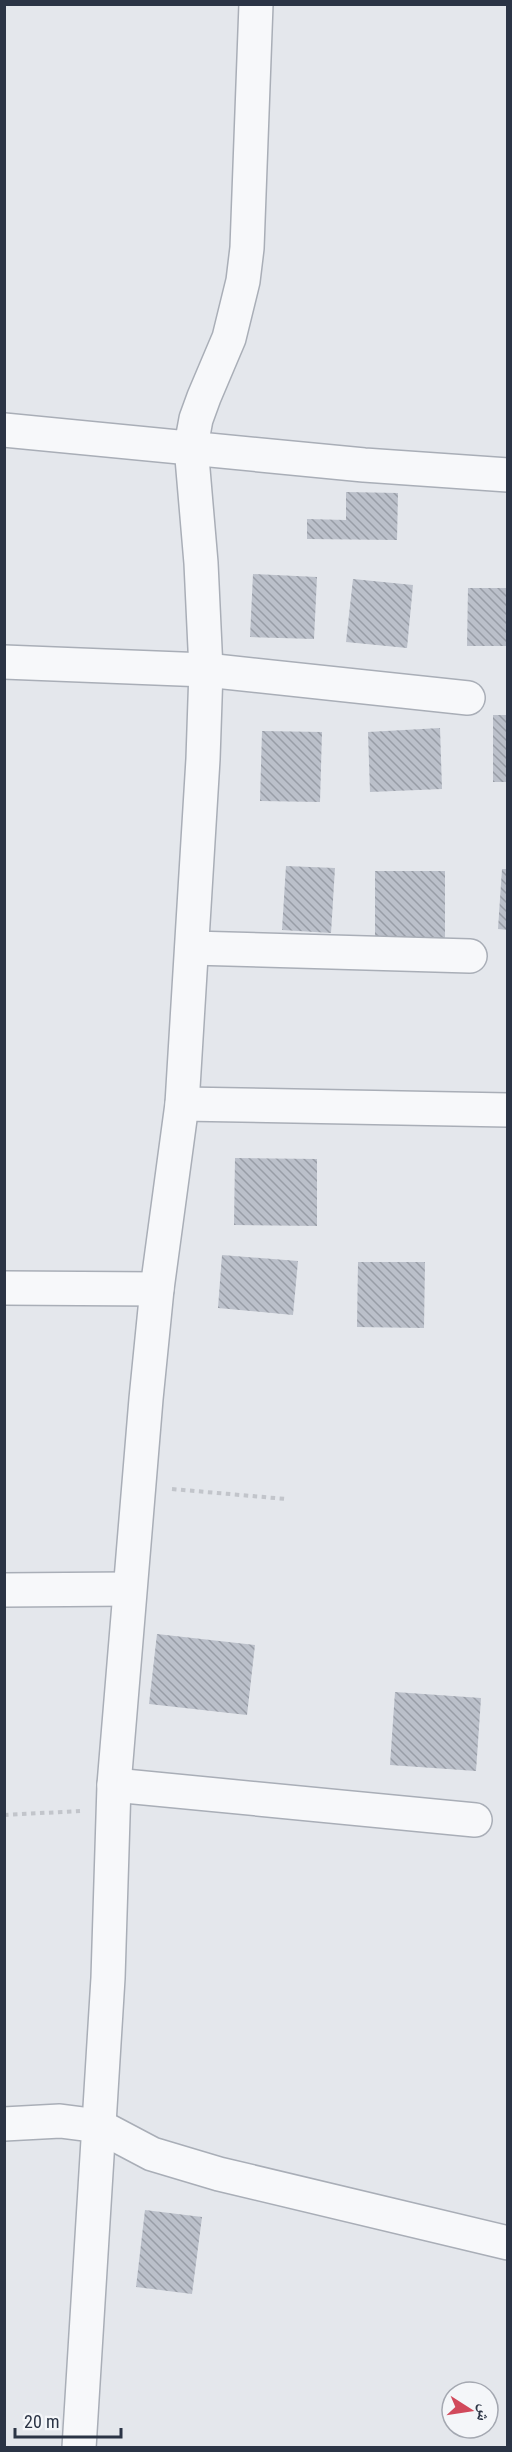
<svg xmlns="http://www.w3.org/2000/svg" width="512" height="2452" viewBox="0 0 512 2452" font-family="'Roboto Condensed','Noto Naskh Arabic',sans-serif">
	<defs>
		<pattern id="building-back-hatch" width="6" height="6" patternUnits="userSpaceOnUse" patternTransform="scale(1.5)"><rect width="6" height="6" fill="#bbc0ca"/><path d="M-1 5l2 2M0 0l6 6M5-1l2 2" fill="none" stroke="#989da6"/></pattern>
	</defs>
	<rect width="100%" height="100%" fill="#e4e7ec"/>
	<g fill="url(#building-back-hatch)">
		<path d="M346,492L398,493L397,540L307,539V519L346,520Z"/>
		<path d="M253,574L317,577L314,639L250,637Z"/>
		<path d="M353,579L413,585L407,648L346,642Z"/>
		<path d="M468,588H508V646H467Z"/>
		<rect x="493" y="715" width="15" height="67"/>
		<path d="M440,728L442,789L370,792L368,732Z"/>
		<path d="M262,731L322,732L320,802L260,801Z"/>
		<path d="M286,866L335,868L331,933L282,930Z"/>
		<path d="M502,869H508V930L498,929Z"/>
		<rect x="375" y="871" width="70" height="70"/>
		<path d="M235,1158L317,1159V1226L234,1225Z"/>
		<path d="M222,1255L298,1261L293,1315L218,1308Z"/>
		<path d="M358,1262H425L424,1328L357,1327Z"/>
		<path d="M157,1634L255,1645L247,1715L149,1704Z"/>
		<path d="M395,1692L481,1698L476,1771L390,1765Z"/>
		<path d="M145,2210L202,2217L192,2294L136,2287Z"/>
	</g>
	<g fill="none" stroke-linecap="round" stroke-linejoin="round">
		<defs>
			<g id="minor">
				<path d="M4,430L364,465L508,475"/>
				<path d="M4,662L206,670L468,698"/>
				<path d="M192,948L470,956"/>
				<path d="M182,1104L508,1110"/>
				<path d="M4,1288L157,1289"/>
				<path d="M4,1590L129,1589"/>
				<path d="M114,1785L475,1820"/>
				<path d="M4,2124L60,2121L99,2126L152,2154L219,2174L508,2243"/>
				<path d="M79,2448L108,1978L114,1785L146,1399L157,1289L182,1104L203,759L206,670L201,563L191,446L196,419L204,397L229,338L243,281L247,248L256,4"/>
			</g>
		</defs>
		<use href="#minor" stroke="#a9aeb7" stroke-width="36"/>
		<g stroke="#c2c5cb" stroke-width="4" stroke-dasharray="4.5 4.5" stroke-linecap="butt">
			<path d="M172,1489L286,1499"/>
			<path d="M4,1815L80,1811"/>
		</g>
		<use href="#minor" stroke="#f7f8fa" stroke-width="33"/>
	</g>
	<rect width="512" height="2452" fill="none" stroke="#2b3445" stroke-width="12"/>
	<g transform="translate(470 2410) rotate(102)"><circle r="28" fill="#f4f6f9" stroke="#a4a8b1" stroke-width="1.5"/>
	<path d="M0-4.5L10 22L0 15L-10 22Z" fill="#d1495b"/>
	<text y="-9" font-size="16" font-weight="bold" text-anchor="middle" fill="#2b3445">ش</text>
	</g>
	<path d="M15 2428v9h106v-9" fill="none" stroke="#2b3445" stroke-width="3"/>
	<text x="24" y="2428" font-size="18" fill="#2b3445" stroke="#f4f6f9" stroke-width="4.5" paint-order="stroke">20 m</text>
</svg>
